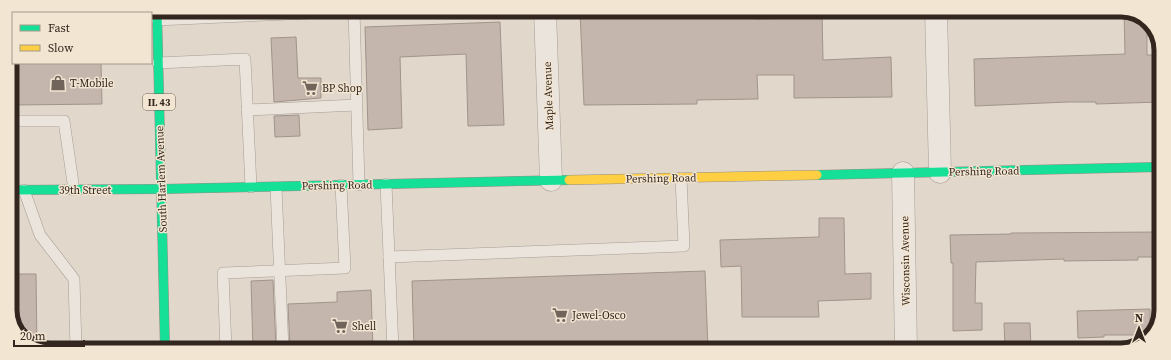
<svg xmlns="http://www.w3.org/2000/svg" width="1171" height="360" viewBox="0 0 1171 360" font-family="'Source Serif 4',serif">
	<rect width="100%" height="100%" fill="#e1d8cb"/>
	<g fill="#c4b6ac" stroke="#a1948b">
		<path d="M580,11H754L755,19L800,18L799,11H822L823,60L891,57L892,97L794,98V75H757L758,99L697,100V104L584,105Z"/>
		<path d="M1124,11H1132L1147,21V55H1161V102L1096,104V102H1068L975,106L974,59L1125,54Z"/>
		<path d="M500,22L504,125L468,126L466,54L400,57L402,128L368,130L365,27Z"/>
		<path d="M296,37L298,78H321V98L274,102L271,38Z"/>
		<path d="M14,63H101L102,104L14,105Z"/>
		<path d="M299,115L300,136L275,137L274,116Z"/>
		<path d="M819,218H844L845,274L871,273V299L818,301L819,317H742L741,266L721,267L720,240L819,237Z"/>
		<path d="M1160,232V257H1138V260L1064,261V259L976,262L975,303H982V330L953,331V263H951L950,235L1011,234V233Z"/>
		<path d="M705,271L708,349H414L412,281Z"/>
		<path d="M10,274H36L37,347L18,335L10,313Z"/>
		<path d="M273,280L276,349H253L251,281Z"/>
		<path d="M371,290L373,349H290L288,304L337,302V292Z"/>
		<path d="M1150,309V335H1104V337L1078,338L1077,311Z"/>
		<path d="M1004,323H1030L1031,349L1005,350Z"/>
	</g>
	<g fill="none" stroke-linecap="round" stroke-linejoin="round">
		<defs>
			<g id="lane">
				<path d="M354,10L359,185"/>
				<path d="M157,20L354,11"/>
				<path d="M158,63L245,59L251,187"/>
				<path d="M247,110L356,105"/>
				<path d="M10,121H64L74,190"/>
				<path d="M386,184L393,349"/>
				<path d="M276,187L283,349"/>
				<path d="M24,190L40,235L74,279L76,349"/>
				<path d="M389,257L684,246L681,178"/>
				<path d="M226,349L223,273L345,268L341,185"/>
			</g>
			<g id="street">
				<path d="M545,11L551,180"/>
				<path d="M936,11L940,172"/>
				<path d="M903,173L906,350"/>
			</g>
			<g id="fast">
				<path d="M157,10L165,349"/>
				<path d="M817,175L1160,167"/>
				<path d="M10,190L161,189L569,180"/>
			</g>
			<path id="slow" d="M569,180L817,175"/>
		</defs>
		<use href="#lane" stroke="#a69d95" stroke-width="12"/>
		<use href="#street" stroke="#a69d95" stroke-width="23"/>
		<use href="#fast" stroke="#968d84" stroke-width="10"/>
		<use href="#slow" stroke="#968d84" stroke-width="10"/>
		<use href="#lane" stroke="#eae4dd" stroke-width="11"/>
		<use href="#street" stroke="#eae4dd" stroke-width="22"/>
		<use href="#fast" stroke="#16e098" stroke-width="9"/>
		<use href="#slow" stroke="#ffcf43" stroke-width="9"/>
	</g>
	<defs>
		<symbol id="shop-bare" viewBox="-9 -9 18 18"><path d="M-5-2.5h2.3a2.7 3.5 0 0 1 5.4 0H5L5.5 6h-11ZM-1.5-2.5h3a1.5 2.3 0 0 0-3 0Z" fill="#70645b" stroke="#f2e5d1" stroke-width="2.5" paint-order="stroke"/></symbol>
		<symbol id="supermarket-bare" viewBox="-9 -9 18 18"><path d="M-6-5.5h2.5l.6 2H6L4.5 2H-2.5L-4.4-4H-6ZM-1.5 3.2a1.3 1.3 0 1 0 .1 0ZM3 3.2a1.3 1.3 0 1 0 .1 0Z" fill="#70645b" stroke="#f2e5d1" stroke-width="2.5" paint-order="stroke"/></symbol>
	</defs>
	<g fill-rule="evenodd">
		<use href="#shop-bare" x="47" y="72" width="22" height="22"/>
		<use href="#supermarket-bare" x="299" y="77" width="22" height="22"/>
		<use href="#supermarket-bare" x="549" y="304" width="22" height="22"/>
		<use href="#supermarket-bare" x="329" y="315" width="22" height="22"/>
	</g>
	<g text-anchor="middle" stroke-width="3" stroke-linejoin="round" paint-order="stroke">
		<rect fill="#f2e5d1" stroke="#6c5f54" stroke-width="1" x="143" y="94" width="32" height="16" rx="3"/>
		<g font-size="10" font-weight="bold" fill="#33261e">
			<text x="159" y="106">IL 43</text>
		</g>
		<g font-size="11" fill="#33261e" stroke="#f2e5d1" text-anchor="start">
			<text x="70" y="87">T-Mobile</text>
			<text x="322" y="92">BP Shop</text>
			<text x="572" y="319">Jewel-Osco</text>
			<text x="352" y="330">Shell</text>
		</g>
		<g font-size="11" fill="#33261e" stroke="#f2e5d1">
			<text transform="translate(548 96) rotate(-92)" y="4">Maple Avenue</text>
			<text transform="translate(984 171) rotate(-1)" y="4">Pershing Road</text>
			<text transform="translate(661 178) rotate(-1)" y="4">Pershing Road</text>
			<text transform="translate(161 179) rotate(-92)" y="4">South Harlem Avenue</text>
			<text transform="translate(337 185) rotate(-1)" y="4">Pershing Road</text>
			<text x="85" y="194">39th Street</text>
			<text transform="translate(905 261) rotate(-91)" y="4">Wisconsin Avenue</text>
		</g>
	</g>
	<path d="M0 0H1171V360H0ZM50 17H1121A33 33 0 0 1 1154 50V310A33 33 0 0 1 1121 343H50A33 33 0 0 1 17 310V50A33 33 0 0 1 50 17Z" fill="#f2e5d1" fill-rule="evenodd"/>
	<path fill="none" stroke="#33261e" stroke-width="5" d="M50 17H1121A33 33 0 0 1 1154 50V310A33 33 0 0 1 1121 343H50A33 33 0 0 1 17 310V50A33 33 0 0 1 50 17Z"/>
	<rect x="12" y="12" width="140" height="52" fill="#f2e5d1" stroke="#a69989"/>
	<rect x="20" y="25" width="20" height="6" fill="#16e098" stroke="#a69989"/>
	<text x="48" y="32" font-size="12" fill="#33261e">Fast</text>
	<rect x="20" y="45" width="20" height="6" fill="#ffcf43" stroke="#a69989"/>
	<text x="48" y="52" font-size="12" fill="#33261e">Slow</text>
	<g transform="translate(1139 328)" stroke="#f2e5d1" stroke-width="3" paint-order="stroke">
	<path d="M0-3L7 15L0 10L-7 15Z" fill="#33261e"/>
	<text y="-6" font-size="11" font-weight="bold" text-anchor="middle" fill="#33261e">N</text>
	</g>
	<path d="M14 340v6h70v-6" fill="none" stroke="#33261e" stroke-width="2"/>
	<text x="20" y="340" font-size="12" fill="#33261e" stroke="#f2e5d1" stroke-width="3" paint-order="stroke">20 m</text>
</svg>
